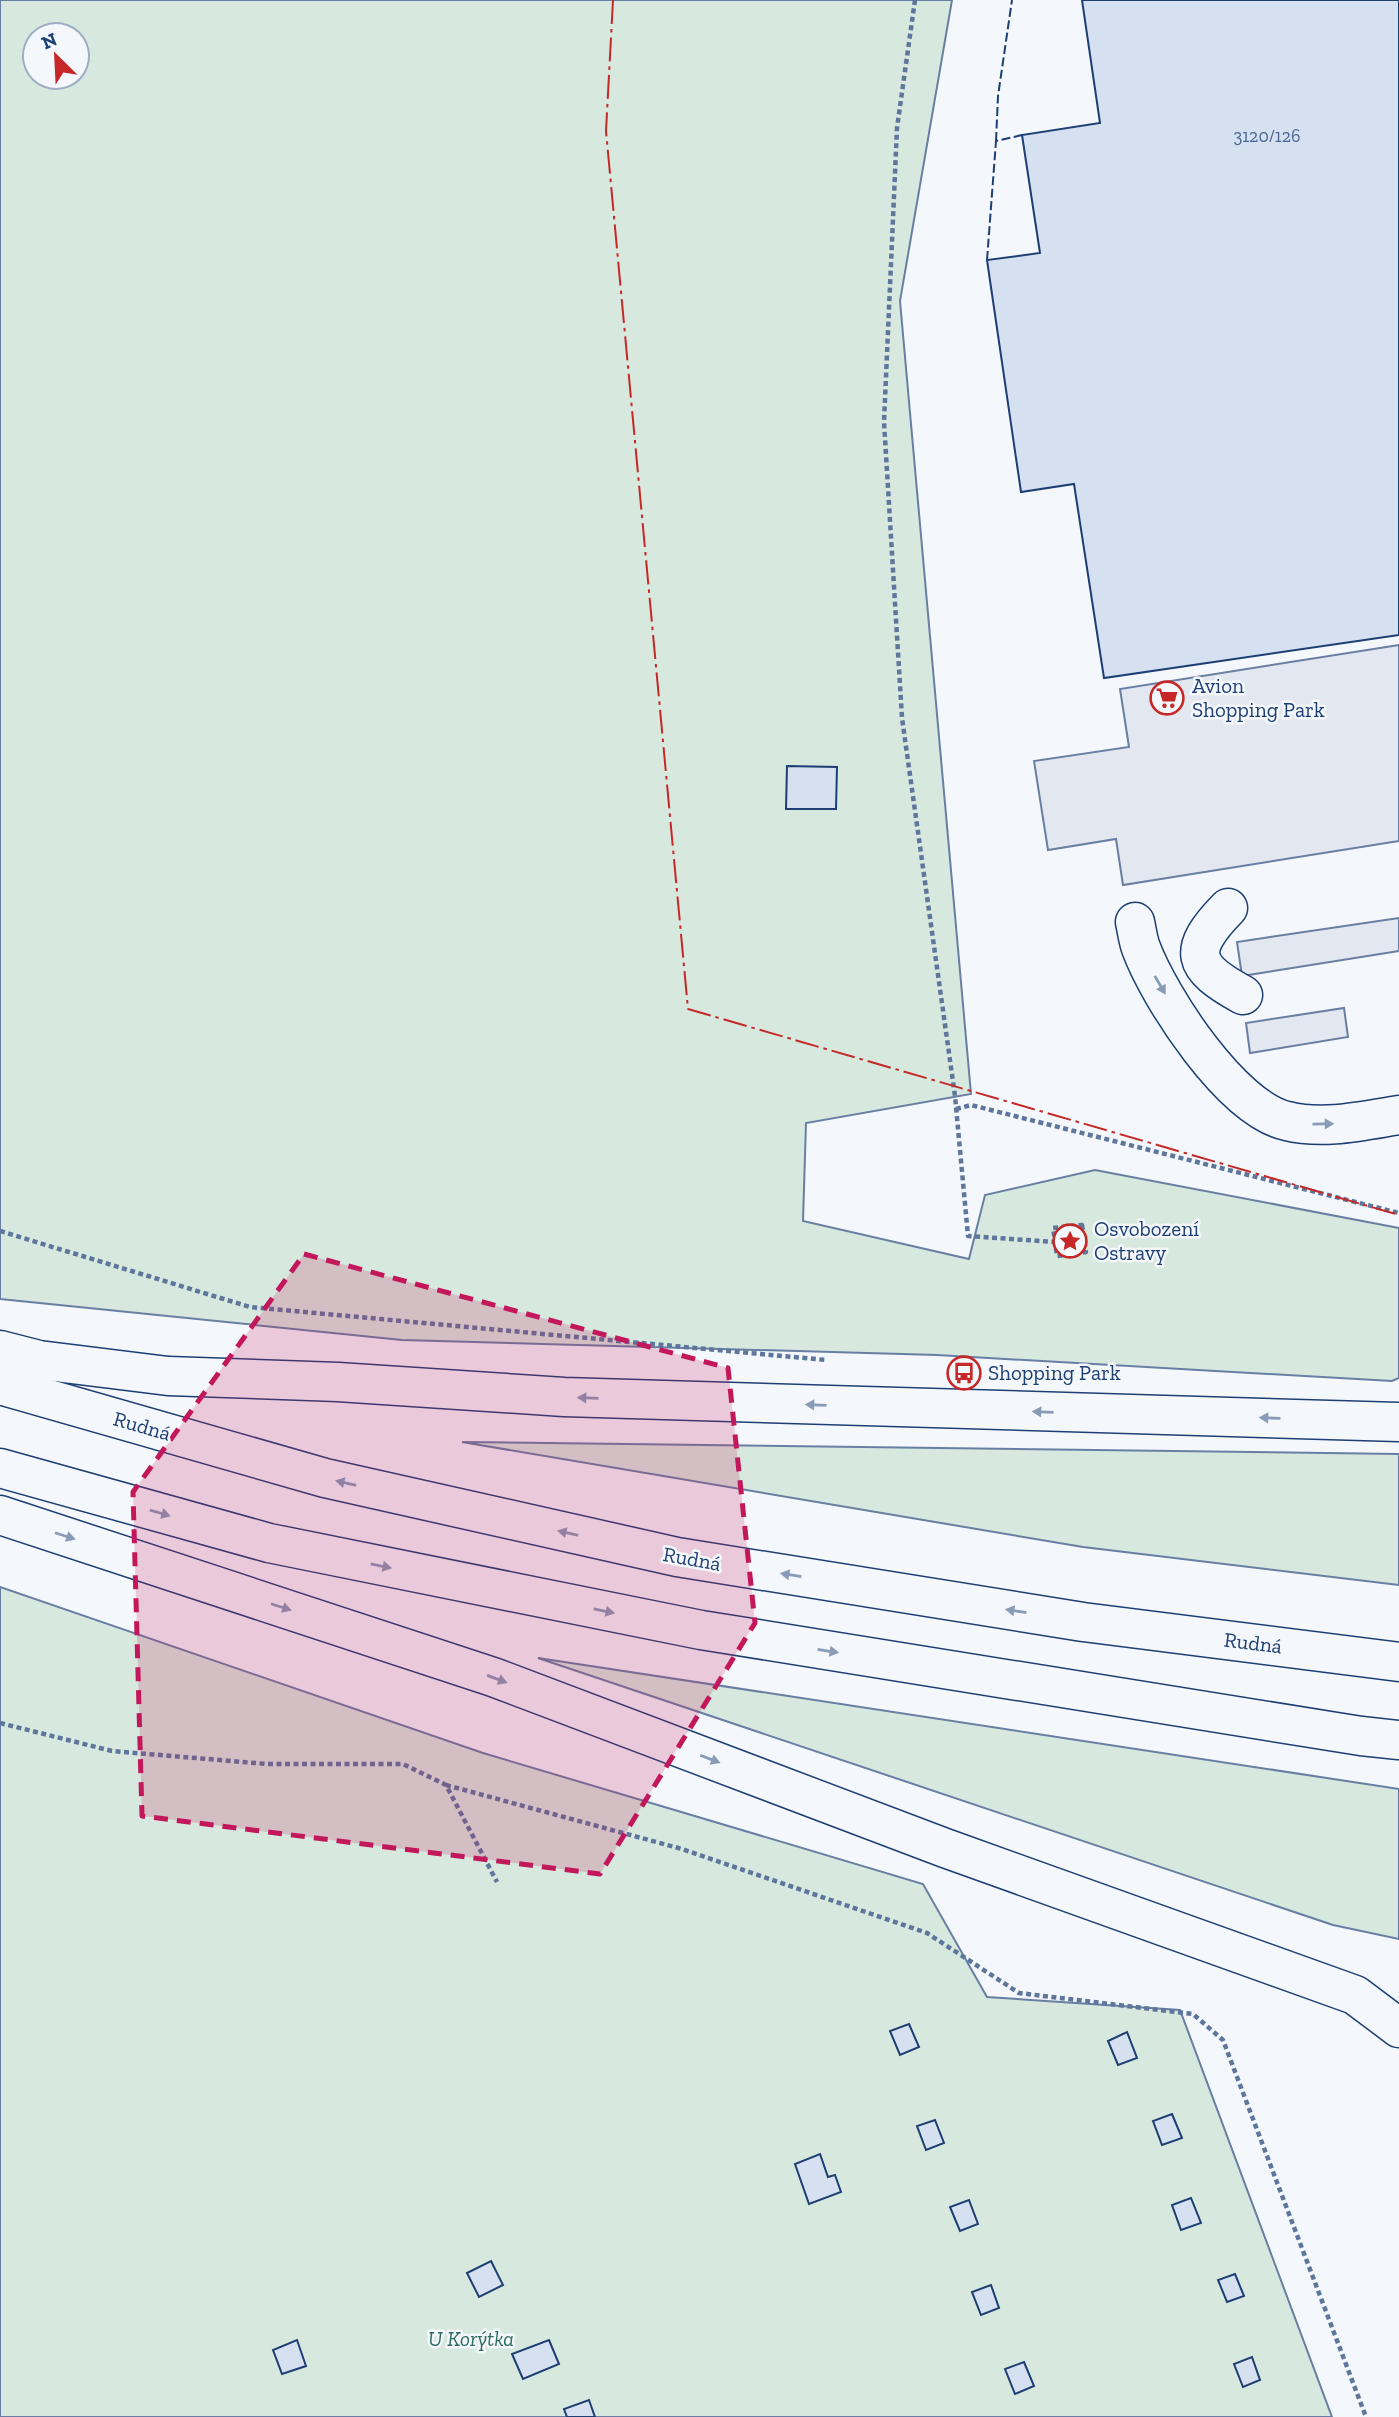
<svg xmlns="http://www.w3.org/2000/svg" width="1399" height="2417" viewBox="0 0 1399 2417" font-family="'Zilla Slab',serif">
	<rect width="100%" height="100%" fill="#f4f7fb"/>
	<g fill="#d7e8df" stroke="#687fa3" stroke-width="2" fill-rule="evenodd">
		<path d="M0,0H952L900,301L971,1094L806,1123L803,1221L969,1259L985,1195L1095,1170L1399,1228V1378L1392,1381L937,1355L402,1340L0,1299ZM35,35H77V77H35Z"/>
		<path d="M462,1442L1399,1454V1585L1083,1547Z"/>
		<path d="M0,1587L483,1753L923,1884L987,1997L1180,2010L1332,2417H0Z"/>
		<path d="M538,1658L1399,1789V1939L1333,1925Z"/>
	</g>
	<g fill="#e3e8f0" stroke="#687fa3" stroke-width="2">
		<path d="M1399,645V841L1123,885L1116,839L1048,850L1034,761L1129,747L1120,689Z"/>
		<path d="M1399,918V951L1242,976L1237,942Z"/>
		<path d="M1344,1008L1348,1037L1250,1053L1246,1023Z"/>
	</g>
	<g fill="#d5e0f0" stroke="#1d3f73" stroke-width="2">
		<path d="M1082,0H1399V635L1104,678L1074,484L1021,492L987,260L1040,253L1022,135L1100,123Z"/>
		<path d="M787,766L837,767L836,809H786Z"/>
		<path d="M909,2024L919,2047L900,2055L890,2031Z"/>
		<path d="M1127,2032L1137,2058L1118,2065L1108,2041Z"/>
		<path d="M1172,2114L1182,2138L1162,2145L1153,2121Z"/>
		<path d="M935,2120L944,2143L926,2150L917,2126Z"/>
		<path d="M820,2154L828,2177L835,2175L841,2192L809,2204L795,2164Z"/>
		<path d="M1191,2198L1201,2223L1181,2230L1172,2205Z"/>
		<path d="M969,2200L978,2224L960,2231L950,2207Z"/>
		<path d="M491,2261L503,2285L479,2297L467,2273Z"/>
		<path d="M1235,2274L1244,2296L1227,2302L1218,2280Z"/>
		<path d="M991,2285L999,2308L981,2315L972,2292Z"/>
		<path d="M297,2340L306,2366L282,2374L273,2350Z"/>
		<path d="M549,2340L559,2364L523,2379L512,2354Z"/>
		<path d="M1252,2357L1260,2380L1243,2387L1234,2364Z"/>
		<path d="M1024,2362L1034,2386L1015,2394L1005,2369Z"/>
		<path d="M589,2400L595,2417H567L564,2409Z"/>
	</g>
	<g fill="none" stroke-linecap="round" stroke-linejoin="round">
		<defs>
			<g id="minor">
				<path d="M1228,908C1186,951 1192,967 1243,995"/>
				<path d="M1135,922C1137,931 1138,940 1141,948C1160,999 1232,1109 1287,1121C1323,1130 1362,1121 1399,1115"/>
			</g>
			<g id="highway">
				<path d="M0,1350L39,1360L168,1376L338,1382L564,1397L1399,1422"/>
				<path d="M0,1385L325,1478L677,1557L1083,1622L1399,1662"/>
				<path d="M0,1468L269,1543L701,1630L1361,1736L1399,1740"/>
				<path d="M0,1515L493,1677L945,1848L1355,1995L1399,2028"/>
			</g>
		</defs>
		<use href="#minor" stroke="#1d3f73" stroke-width="41"/>
		<use href="#highway" stroke="#1d3f73" stroke-width="41"/>
		<g stroke="#5e769c" stroke-width="4.5" stroke-dasharray="5 3.5" stroke-linecap="butt">
			<path d="M915,0L897,128L884,422L902,718L955,1096L968,1236L1055,1242"/>
			<path d="M956,1109L971,1105L1399,1213"/>
			<path d="M1082,1225L1086,1252L1057,1256L1053,1228Z"/>
			<path d="M0,1231L250,1307L826,1360"/>
			<path d="M0,1723L112,1751L267,1764H403L446,1785L497,1882"/>
			<path d="M446,1785L682,1849L927,1933L1019,1993L1193,2014L1223,2040L1366,2417"/>
		</g>
		<use href="#minor" stroke="#f4f7fb" stroke-width="38"/>
		<use href="#highway" stroke="#f4f7fb" stroke-width="38"/>
		<g stroke="#1d3f73" stroke-width="2" stroke-dasharray="9 3.5" stroke-linecap="butt">
			<path d="M996,141L998,96L1012,0"/>
			<path d="M987,260L996,141L1022,135"/>
		</g>
		<path stroke="#c62828" stroke-width="2" stroke-dasharray="24 5 3.5 5" stroke-linecap="butt" d="M613,0L606,131L688,1009L1399,1215"/>
	</g>
	<defs><path id="oneway-solid" d="M-6-.8H1V-3.2L6.5 0L1 3.2V.8H-6Z" transform="scale(1.75)"/></defs>
	<g fill="#889bb7">
		<use href="#oneway-solid" transform="translate(1160 985) rotate(60)"/>
		<use href="#oneway-solid" transform="translate(1323 1124) rotate(-1)"/>
		<use href="#oneway-solid" transform="translate(588 1398) rotate(-178)"/>
		<use href="#oneway-solid" transform="translate(816 1405) rotate(-178)"/>
		<use href="#oneway-solid" transform="translate(1043 1412) rotate(-178)"/>
		<use href="#oneway-solid" transform="translate(1270 1418) rotate(-178)"/>
		<use href="#oneway-solid" transform="translate(346 1483) rotate(-167)"/>
		<use href="#oneway-solid" transform="translate(160 1513) rotate(16)"/>
		<use href="#oneway-solid" transform="translate(568 1533) rotate(-167)"/>
		<use href="#oneway-solid" transform="translate(65 1536) rotate(18)"/>
		<use href="#oneway-solid" transform="translate(381 1566) rotate(11)"/>
		<use href="#oneway-solid" transform="translate(791 1575) rotate(-171)"/>
		<use href="#oneway-solid" transform="translate(281 1607) rotate(18)"/>
		<use href="#oneway-solid" transform="translate(604 1611) rotate(11)"/>
		<use href="#oneway-solid" transform="translate(1016 1611) rotate(-171)"/>
		<use href="#oneway-solid" transform="translate(828 1651) rotate(9)"/>
		<use href="#oneway-solid" transform="translate(497 1679) rotate(20)"/>
		<use href="#oneway-solid" transform="translate(710 1759) rotate(21)"/>
	</g>
	<path fill="#c2185b" fill-opacity="0.2" stroke="#c2185b" stroke-width="5" stroke-dasharray="14 9" stroke-linejoin="round" d="M304,1254L728,1368L755,1623L600,1874L142,1816L133,1492Z"/>
	<defs>
		<symbol id="supermarket-ring" viewBox="-11 -11 22 22"><circle r="9.5" fill="#f4f7fb" stroke="#c62828" stroke-width="1.5"/><path d="M-6-5.5h2.5l.6 2H6L4.5 2H-2.5L-4.4-4H-6ZM-1.5 3.2a1.3 1.3 0 1 0 .1 0ZM3 3.2a1.3 1.3 0 1 0 .1 0Z" fill="#c62828"/></symbol>
		<symbol id="sight-ring" viewBox="-11 -11 22 22"><circle r="9.5" fill="#f4f7fb" stroke="#c62828" stroke-width="1.5"/><path d="M0-6L1.8-2.2L6-1.7L2.9 1.2L3.7 5.4L0 3.3L-3.7 5.4L-2.9 1.2L-6-1.7L-1.8-2.2Z" fill="#c62828"/></symbol>
		<symbol id="bus-ring" viewBox="-11 -11 22 22"><circle r="9.5" fill="#f4f7fb" stroke="#c62828" stroke-width="1.5"/><path d="M-5-6H5V4H4V6H2V4H-2V6H-4V4H-5ZM-3.5-4V0h7V-4ZM-3.5 1.2v1.5H-2V1.2ZM2 1.2v1.5H3.5V1.2Z" fill="#c62828"/></symbol>
	</defs>
	<g fill-rule="evenodd">
		<use href="#supermarket-ring" x="1148" y="679" width="38" height="38"/>
		<use href="#sight-ring" x="1051" y="1222" width="38" height="38"/>
		<use href="#bus-ring" x="945" y="1354" width="38" height="38"/>
	</g>
	<g text-anchor="middle" stroke-width="5" stroke-linejoin="round" paint-order="stroke">
		<g font-size="18" fill="#4b6792">
			<text x="1267" y="142">3120/126</text>
		</g>
		<g font-size="21" fill="#1d3f73" stroke="#f4f7fb" text-anchor="start">
			<text x="1192" y="693">Avion<tspan x="1192" dy="24">Shopping Park</tspan></text>
			<text x="1094" y="1236">Osvobození<tspan x="1094" dy="24">Ostravy</tspan></text>
			<text x="988" y="1380">Shopping Park</text>
		</g>
		<g font-size="21" fill="#1d3f73" stroke="#f4f7fb">
			<text transform="translate(142 1426) rotate(16)" y="7">Rudná</text>
			<text transform="translate(692 1559) rotate(10)" y="7">Rudná</text>
			<text transform="translate(1253 1643) rotate(7)" y="7">Rudná</text>
		</g>
		<g font-size="21" font-style="italic" fill="#2c6c60" stroke="#f4f7fb">
			<text x="471" y="2346">U Korýtka</text>
		</g>
	</g>
	<g transform="translate(56 56) rotate(336)"><circle r="33" fill="#f4f7fb" stroke="#9eadc5" stroke-width="2"/>
	<path d="M0-5L12 26L0 18L-12 26Z" fill="#c62828"/>
	<text y="-10" font-size="19" font-weight="bold" text-anchor="middle" fill="#1d3f73">N</text>
	</g>
</svg>
